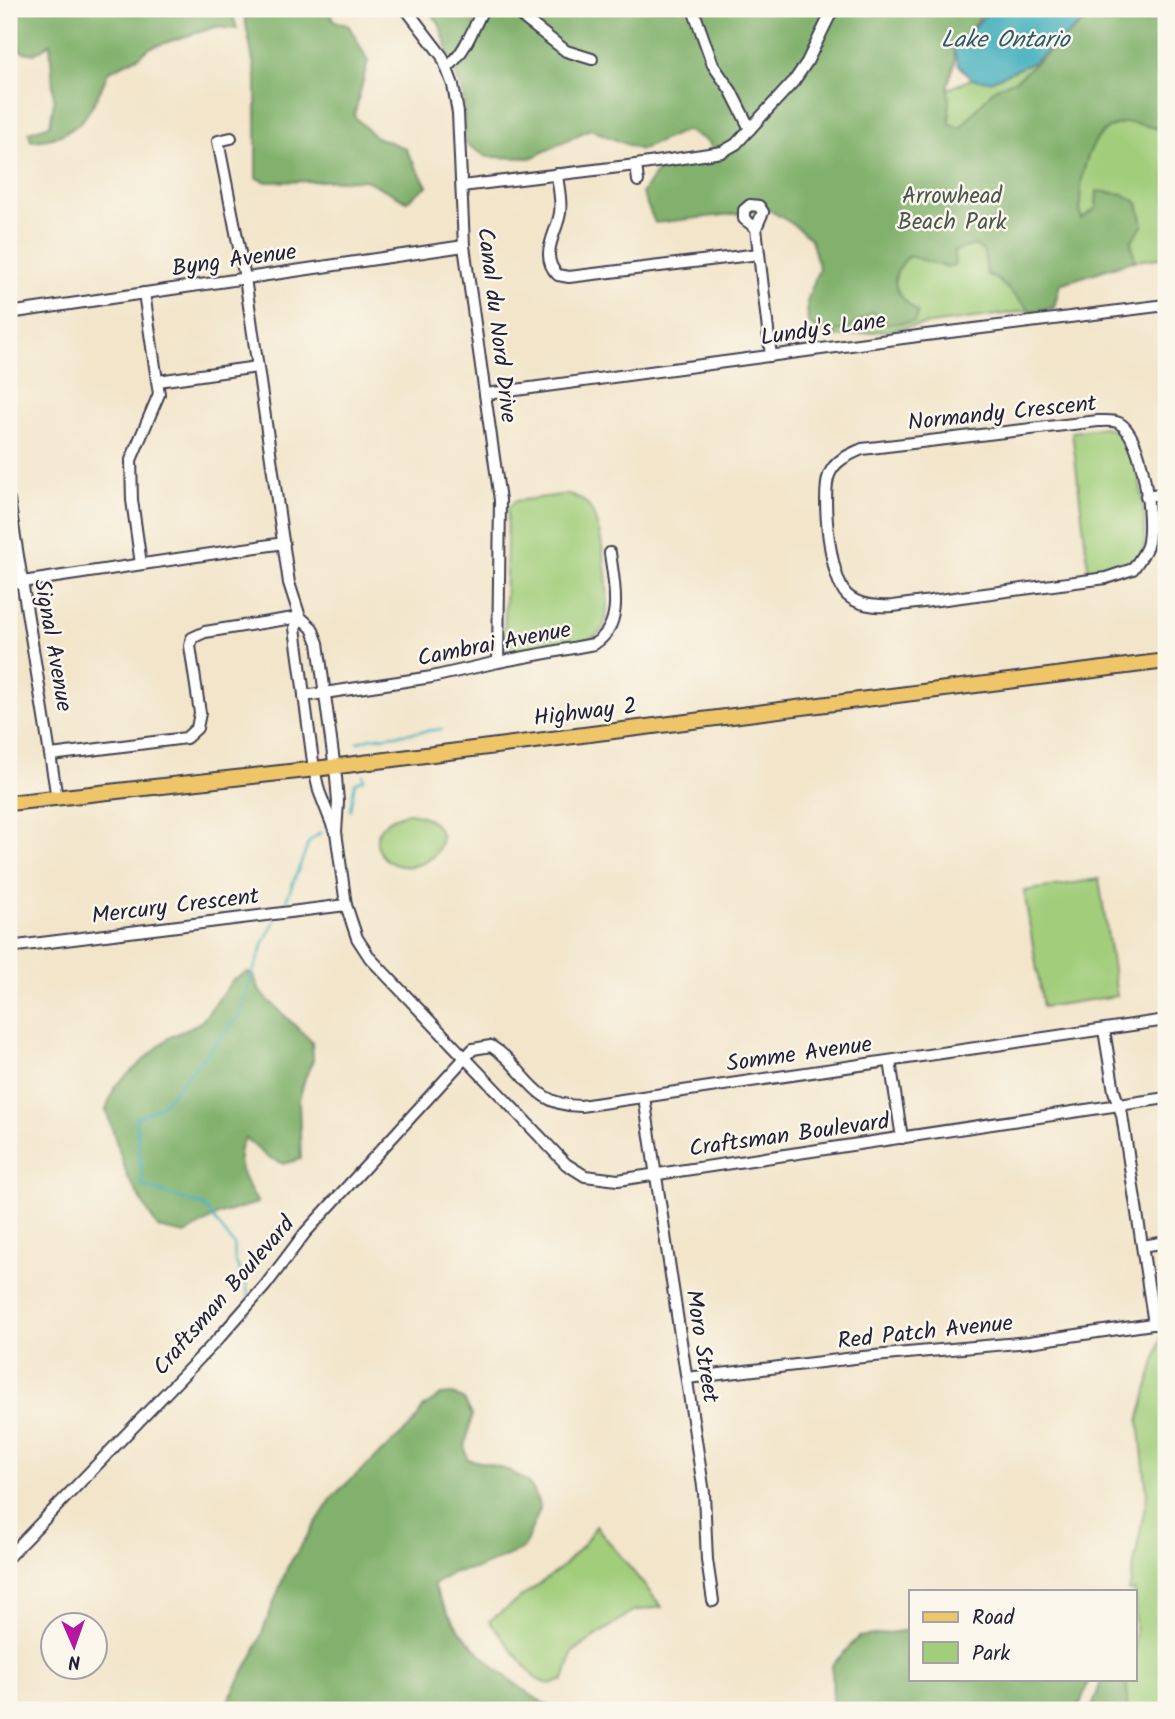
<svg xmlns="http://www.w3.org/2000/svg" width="1175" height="1719" viewBox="0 0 1175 1719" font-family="Kalam,sans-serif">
	<rect width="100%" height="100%" fill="#fbf7ec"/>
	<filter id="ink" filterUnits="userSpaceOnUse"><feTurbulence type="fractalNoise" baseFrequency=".0143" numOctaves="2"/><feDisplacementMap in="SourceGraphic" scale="14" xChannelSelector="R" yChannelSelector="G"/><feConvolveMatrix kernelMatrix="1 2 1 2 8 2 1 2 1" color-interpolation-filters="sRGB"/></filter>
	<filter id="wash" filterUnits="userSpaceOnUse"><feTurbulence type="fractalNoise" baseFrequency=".00686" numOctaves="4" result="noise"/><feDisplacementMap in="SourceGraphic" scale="28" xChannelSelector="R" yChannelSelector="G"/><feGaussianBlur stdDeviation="1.57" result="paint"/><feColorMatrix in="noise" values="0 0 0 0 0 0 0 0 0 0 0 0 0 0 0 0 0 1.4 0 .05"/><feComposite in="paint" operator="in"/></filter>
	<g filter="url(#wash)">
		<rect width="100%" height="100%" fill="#f2e5ca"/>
		<g fill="#a2ce7c" stroke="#62785c" stroke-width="2">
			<path d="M1099,9H1166V257L1043,273L1047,308L835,337L816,188L877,120L971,79L990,81L1032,63Z"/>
			<path d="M1105,427L1128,436C1137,453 1153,543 1139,558C1126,573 1108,573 1089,575L1072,432Z"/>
			<path d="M569,494C578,497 584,500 590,508C603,527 615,613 601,631C588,646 537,649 517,653L509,651L504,644L508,508L515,501Z"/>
			<path d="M409,813C425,815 438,822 442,838C440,849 433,859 423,863C377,881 354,822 409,813Z"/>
			<path d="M1099,879L1117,996L1043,1007L1024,891Z"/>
			<path d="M1166,1319V1710H1103L1112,1679H1135V1591H1129L1147,1495L1139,1421Z"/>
			<path d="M596,1526L662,1607L633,1611L573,1652L564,1680C551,1685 545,1685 534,1677L489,1621L561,1568L584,1544Z"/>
		</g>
		<g fill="#81b16c" stroke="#526a54" stroke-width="2">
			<path d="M9,9H231L237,29L215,27L149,48L140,56L108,72C93,112 78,139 31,141L29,132L50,125L54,100L50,44L34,54L20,51L12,24H9Z"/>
			<path d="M243,9H330L333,20L349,26L368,61L354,116L374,136L405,148L427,186L407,201L366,180L267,182L256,178V77Z"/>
			<path d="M428,9H987L954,50L955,63L948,84L950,124L960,128L994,89L1016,80L1099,9H1166V131C1154,128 1136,121 1123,123C1084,129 1078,187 1081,219L1096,208L1097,191L1123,194L1138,203L1143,225L1131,241L1135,260L1060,284L1054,308L1031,311L998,280L987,274L984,252L975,245L954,251L955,265L947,267L909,256C884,280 896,293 918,313L914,322L888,324L873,312L850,328L823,334L808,323L807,302L819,268L811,239L791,223L769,210L655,223L642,193L658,170L716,159L709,142L686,130L640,150L590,129L531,158L487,157L465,143L463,96L439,23Z"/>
			<path d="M248,972L254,976L260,992L312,1042L313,1060L305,1078L299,1100L301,1159L283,1164L266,1156L245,1138C230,1159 246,1184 258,1203L220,1214L185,1234L158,1228L128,1178L106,1110L115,1086L168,1038L201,1022L233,980Z"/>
			<path d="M453,1394L464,1400L472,1415L465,1447L467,1459C488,1464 518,1469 532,1488C536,1493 538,1503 540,1509L523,1549L479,1568L454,1572L433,1585C456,1639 505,1681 555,1710H223L255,1651L288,1566L334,1495L413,1424L423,1408L441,1395Z"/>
			<path d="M911,1630V1679H1089L1081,1702L1075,1710H833L832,1665L859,1637Z"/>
			<path d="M1102,1679H1127V1710H1091Z"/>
		</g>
		<path fill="#3eadbb" stroke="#30687b" stroke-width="2" d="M991,9H1099L1032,63L990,81L971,79L959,65L954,50Z"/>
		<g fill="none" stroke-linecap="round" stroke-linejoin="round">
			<g stroke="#3eadbb" stroke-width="2.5">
				<path d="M358,742L372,738L442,729"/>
				<path d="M350,810L355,783L364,779L363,775"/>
				<path d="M284,906L309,842L321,832"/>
				<path d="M249,1297L245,1280L235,1261L234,1245L204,1206L143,1186L136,1118L161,1106L241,1014L247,989L264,942L275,921"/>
			</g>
		</g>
	</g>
	<g filter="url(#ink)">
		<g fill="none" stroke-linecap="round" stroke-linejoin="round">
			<defs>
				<g id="minor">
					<path d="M406,9L442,56L453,85L458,113L464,246L500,500L498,662"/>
					<path d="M512,9L566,51L592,59"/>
					<path d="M693,9L713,65L731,91L750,129"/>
					<path d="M448,67C465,52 473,29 483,9"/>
					<path d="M231,138L218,141L245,278L289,583L300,617L312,628L318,643L336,777L338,802L336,832L346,905L357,938L370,958L566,1164L585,1176L618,1180L1166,1098"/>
					<path d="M636,165L638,181"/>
					<path d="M557,174C558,187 562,200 560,213C557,233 538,256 558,275L569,277L759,254"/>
					<path d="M462,186L636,165L722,152L736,144L794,81L807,62L833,9"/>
					<path d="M756,228L744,219V210L750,205L759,206L763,212L756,228L771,356"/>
					<path d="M9,313L464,246"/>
					<path d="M158,381L257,367"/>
					<path d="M486,394L918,336L1166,305"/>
					<path d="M1098,421C1104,421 1114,420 1119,423C1143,436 1154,521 1147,546C1144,554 1138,562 1133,569L1106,578L893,606C877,607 859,606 847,595C830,579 821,496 829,475C835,460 849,455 862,449Z"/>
					<path d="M1146,496L1166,493"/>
					<path d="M9,500L57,798"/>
					<path d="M141,564L132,500L131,460L159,394L144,293"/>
					<path d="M9,584L284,543"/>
					<path d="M300,617L295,628L314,769L319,791L335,832"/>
					<path d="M304,696L432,677L498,662L594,644C625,625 614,584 610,553"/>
					<path d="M51,755L186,738L197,728L200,713L190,646L192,638L205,632L300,617"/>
					<path d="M9,947L346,905"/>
					<path d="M1104,1030L1114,1091L1122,1115L1154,1324"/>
					<path d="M890,1061L902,1138"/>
					<path d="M644,1097L704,1493L707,1560L713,1601"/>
					<path d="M1143,1246L1166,1242"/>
					<path d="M687,1378L863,1357L1029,1342L1166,1322"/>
					<path d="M9,1556L219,1338L265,1286L305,1233L473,1049L491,1046C527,1068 530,1106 581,1106L1166,1020"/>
				</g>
				<path id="major" d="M9,803L307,770L1166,661"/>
			</defs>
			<use href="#minor" stroke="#413f50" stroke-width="14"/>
			<use href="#major" stroke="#413f50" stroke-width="18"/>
			<use href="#minor" stroke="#fff" stroke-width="10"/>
			<use href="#major" stroke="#eec569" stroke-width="14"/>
		</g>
	</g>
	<g text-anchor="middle" stroke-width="5" stroke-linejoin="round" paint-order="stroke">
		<g font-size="23" fill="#48564e" stroke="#fbf7ec">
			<text x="952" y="203">Arrowhead<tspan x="952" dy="26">Beach Park</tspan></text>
		</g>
		<g font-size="23" fill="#22223b" stroke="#fbf7ec">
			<text transform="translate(234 259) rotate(-8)" y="8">Byng Avenue</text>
			<text transform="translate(498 325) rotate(83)" y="8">Canal du Nord Drive</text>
			<text transform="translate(823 328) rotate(-8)" y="8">Lundy's Lane</text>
			<text transform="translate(1002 412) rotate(-6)" y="8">Normandy Crescent</text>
			<text transform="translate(494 643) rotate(-11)" y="8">Cambrai Avenue</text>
			<text transform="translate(54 645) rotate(80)" y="8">Signal Avenue</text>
			<text transform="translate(585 711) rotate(-7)" y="8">Highway 2</text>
			<text transform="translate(175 905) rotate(-7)" y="8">Mercury Crescent</text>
			<text transform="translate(799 1053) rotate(-8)" y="8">Somme Avenue</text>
			<text transform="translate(789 1134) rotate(-8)" y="8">Craftsman Boulevard</text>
			<text transform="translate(223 1295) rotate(-49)" y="8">Craftsman Boulevard</text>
			<text transform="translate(925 1331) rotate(-6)" y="8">Red Patch Avenue</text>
			<text transform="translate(703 1346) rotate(81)" y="8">Moro Street</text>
		</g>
		<g font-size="24" font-style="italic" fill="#2d5a6e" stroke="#fbf7ec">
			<text x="1005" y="47">Lake Ontario</text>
		</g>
	</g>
	<rect width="1175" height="1719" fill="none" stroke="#fbf7ec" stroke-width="35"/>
	<rect x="909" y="1590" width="228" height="91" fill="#fbf7ec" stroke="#a4a2a5" stroke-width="2"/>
	<rect x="923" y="1612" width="35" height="10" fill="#eec569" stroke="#a4a2a5" stroke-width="2"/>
	<text x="972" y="1624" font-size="21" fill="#22223b">Road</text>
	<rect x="923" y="1642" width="35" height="21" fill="#a2ce7c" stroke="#a4a2a5" stroke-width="2"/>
	<text x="972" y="1660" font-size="21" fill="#22223b">Park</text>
	<g transform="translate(74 1646) rotate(178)"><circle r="33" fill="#fbf7ec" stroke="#a4a2a5" stroke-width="2"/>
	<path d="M0-5L12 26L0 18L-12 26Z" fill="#b5179e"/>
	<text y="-10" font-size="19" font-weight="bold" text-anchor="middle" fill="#22223b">N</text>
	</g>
</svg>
